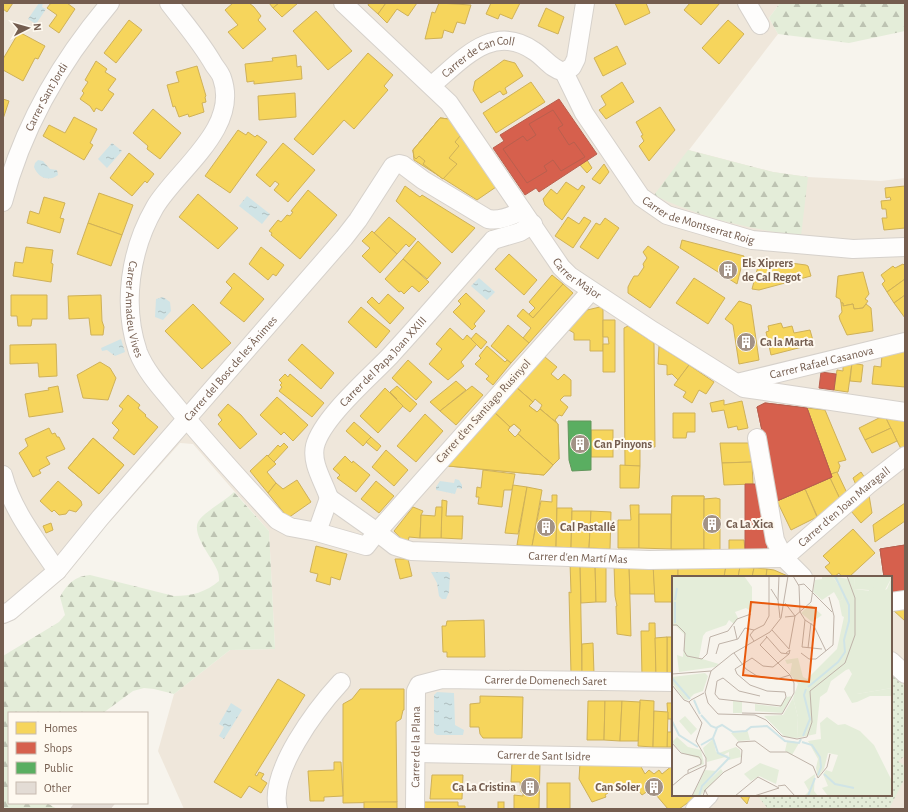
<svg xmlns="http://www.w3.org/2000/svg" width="908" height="812" viewBox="0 0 908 812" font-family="'Alegreya Sans',sans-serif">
	<defs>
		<pattern id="forest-firs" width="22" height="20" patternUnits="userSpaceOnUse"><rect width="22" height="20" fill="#e4edd9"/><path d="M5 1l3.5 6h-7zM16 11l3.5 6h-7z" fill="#bdc3b2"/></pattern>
		<pattern id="park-dots" width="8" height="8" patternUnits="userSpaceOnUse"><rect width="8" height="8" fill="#e4edd9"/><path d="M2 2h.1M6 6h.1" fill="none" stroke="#bdc3b2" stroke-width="1.8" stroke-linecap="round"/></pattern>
		<pattern id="water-ripples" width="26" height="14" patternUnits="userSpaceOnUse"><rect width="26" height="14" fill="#d0e4e6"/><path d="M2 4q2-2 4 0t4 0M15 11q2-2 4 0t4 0" fill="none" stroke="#adbcbd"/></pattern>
	</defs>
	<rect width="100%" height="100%" fill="#f7f4ed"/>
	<path fill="#efe7db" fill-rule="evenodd" d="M3,3H780L769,18L778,34L689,150L773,172L808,177L881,181L905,178V809H184L158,751L174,694L230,650L275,649L269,531L193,444L180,443L73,563L3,622ZM673,577H891V795H673Z"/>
	<g fill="url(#forest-firs)">
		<path d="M780,3H905V31L849,43L778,34L769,18Z"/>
		<path d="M688,150L773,172L808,177L801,236C750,229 700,218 654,195Z"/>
		<path d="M234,492L269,531L275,649L230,650L174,694L154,689L144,688L133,691L103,713H9V803H47L57,809H3V656L59,622L65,615L60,597C67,584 75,576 90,575L174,596C192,596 206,592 219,581C219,579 219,575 218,572C214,559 188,532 200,519C206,511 225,501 234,492Z"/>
	</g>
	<path fill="url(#park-dots)" d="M891,674L905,686V756L898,761L905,766V778L889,809H768L757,795H891Z"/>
	<g fill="url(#water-ripples)">
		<path d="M39,3H43L42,7L46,9L36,24L28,19Z"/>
		<path d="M112,143L122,151L107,168L98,159Z"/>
		<path d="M38,160L43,161L50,169L57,170L58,175C49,182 38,178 34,167L35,163Z"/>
		<path d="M247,196L270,214L262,224L239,206Z"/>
		<path d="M479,278L495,292L487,300L471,286Z"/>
		<path d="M163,297L170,302L171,311L163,320L155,317L156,299Z"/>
		<path d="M121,339L125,352L115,356L107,350L102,351L101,348Z"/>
		<path d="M455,479L459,480L462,485V489L457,488L455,494L436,490V487L440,481L454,483Z"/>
		<path d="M431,572H448L450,574L449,592L446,599H442L439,596L437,583Z"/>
		<path d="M437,692L454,693L455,725L464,730L463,735H437L434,733V695Z"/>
		<path d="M231,703L242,710L224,739L219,736L224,727L219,724Z"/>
	</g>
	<g fill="#f6d55c" stroke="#cfb158" fill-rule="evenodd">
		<path d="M3,3H13L7,12L3,9Z"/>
		<path d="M51,3H67L75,9L59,33L49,26L57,15L47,8Z"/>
		<path d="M233,3H249L254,7L261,16L258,20L266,29L243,49L228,32L238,25L225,10Z"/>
		<path d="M269,3H279L273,8Z"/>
		<path d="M279,3H298L282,17L273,8Z"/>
		<path d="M369,3H386L378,14L368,5Z"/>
		<path d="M386,3H417L408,16L397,9L387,23L378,14Z"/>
		<path d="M439,3L471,5L465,24L457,22L453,33L444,30L442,38L425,39L432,12L435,13Z"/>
		<path d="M491,3H520L512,19L500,14L498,19L486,14Z"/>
		<path d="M615,3H646L650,13L625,25Z"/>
		<path d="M690,3H720L701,25L684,10Z"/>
		<path d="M546,8L564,17L558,34L538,26Z"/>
		<path d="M316,11L352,51L328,70L293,31Z"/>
		<path d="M129,20L142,30L116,63L104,53Z"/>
		<path d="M728,20L744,34L719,64L702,48Z"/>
		<path d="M19,32L45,46L38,59L35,58L23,81L3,70V59Z"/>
		<path d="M617,46L626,64L603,76L594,58Z"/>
		<path d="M368,53L393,75L384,86L388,90L354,129L344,120L313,155L294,139Z"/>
		<path d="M296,55L297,67L301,66L302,79L254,84V81L247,82L245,64L273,61L272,58Z"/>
		<path d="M504,60L515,63L523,76L505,88L507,93L503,95L500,91L481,103L473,90L475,81Z"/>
		<path d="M96,61L107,69L105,72L116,79L108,90L114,94L102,111L96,108L94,112L90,106L80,99L84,93L82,91L88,82L85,80Z"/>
		<path d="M197,66L206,96L205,97L206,102L202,103L204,112L189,117L188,114L179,117L175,106L173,107L167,85L179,82L176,72Z"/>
		<path d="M531,82L545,102L496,133L483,113Z"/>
		<path d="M622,82L634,102L606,119L599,110L606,105L601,96Z"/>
		<path d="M295,93L296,117L259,120L258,96Z"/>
		<path d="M3,99L9,101L3,119Z"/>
		<path d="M660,107L675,130L649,161L639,146L644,141L641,136L643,135L636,122Z"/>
		<path d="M153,109L181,133L160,159L147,149L148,146L133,133Z"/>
		<path d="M74,117L97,129L90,143L93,145L84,160L43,136L49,125L65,133Z"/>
		<path d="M440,118L449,119L460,136L455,142L459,146L449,158L457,164L443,179L423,164L425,161L419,156L416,159L414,157L413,150Z"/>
		<path d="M440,118L449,119L496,187L477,200L414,160L413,150Z"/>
		<path d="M440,118L449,119L460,136L455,142L459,146L449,158L457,164L443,179L423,164L425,161L419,156L416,159L414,157L413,150Z"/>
		<path d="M238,130L246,135L248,132L255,137L257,135L267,142L230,193L205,176Z"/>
		<path d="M283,143L315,170L288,202L274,190L279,184L275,181L270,187L256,175Z"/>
		<path d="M129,153L154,174L147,183L145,181L132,196L110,178Z"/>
		<path d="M587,160L592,168L587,173L580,165Z"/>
		<path d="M604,164L609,172L600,184L592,179Z"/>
		<path d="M566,182L578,190L582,185L585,187L562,220L545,205L543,199L551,189L557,194Z"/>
		<path d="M405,186L420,197L422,195L475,228L452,253L396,201Z"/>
		<path d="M905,186V228L884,230L882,218H887L886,209H882L881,201L891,200L890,197L886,198L885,188Z"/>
		<path d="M308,190L337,215L300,259L271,235L272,233L269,231L278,220L281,222L287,215L290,216L293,212L291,211Z"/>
		<path d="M99,193L133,205L122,235L88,223Z"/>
		<path d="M198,194L238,228L218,249L179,217Z"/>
		<path d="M44,197L65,203L60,218L64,219L60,233L27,223L30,211L39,214Z"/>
		<path d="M389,217L416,239L409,247L406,244L397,254L374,233Z"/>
		<path d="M568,217L579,224L584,217L591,221L573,248L555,236Z"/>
		<path d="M605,218L619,228L598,259L580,247L596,223L600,225Z"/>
		<path d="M88,223L122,235L111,266L77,254Z"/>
		<path d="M372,231L397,254L380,273L362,256L370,248L362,241Z"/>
		<path d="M682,240L744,256L737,284L680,248Z"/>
		<path d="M418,241L441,263L427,279L403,259Z"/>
		<path d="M648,246L679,267L650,308L628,293V287L631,281L634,276H638L644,267L643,264L647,258L643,252Z"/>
		<path d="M26,247L53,250L51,263L53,264L51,282L13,276L15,262L23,263Z"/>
		<path d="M261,247L284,265L276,276L273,274L268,280L249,264Z"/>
		<path d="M509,254L537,280L524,295L495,269Z"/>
		<path d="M403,259L429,282L419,292L412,286L404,294L401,291L399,292L385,279Z"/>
		<path d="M760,259L806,265L808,266L811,276L759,290L752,289Z"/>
		<path d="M903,264L905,266V279L887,292L882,284L885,281L881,275L893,266L895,268Z"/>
		<path d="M863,272L869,294L865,299L868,301L863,308L854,309L853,304L843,306V303H841L840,299L836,297L838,276Z"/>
		<path d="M234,273L264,299L244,322L220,303L232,288L226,282Z"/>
		<path d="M552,275L563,284L533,318L529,314L535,308L529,302Z"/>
		<path d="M694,278L725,298L708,324L676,303Z"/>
		<path d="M905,279V295L894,303L887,292Z"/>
		<path d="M563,284L573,293L529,343L523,338L531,328L517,316L523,309L533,318Z"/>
		<path d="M466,293L485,311L474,324L476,326L472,330L453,312L461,304L458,301Z"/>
		<path d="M388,294L404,308L390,324L367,302L372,297L379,304Z"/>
		<path d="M11,295H47V319H32L31,326H18L17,316H11Z"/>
		<path d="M101,295L102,321L104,327L103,335H91L89,318L69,319L68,296Z"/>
		<path d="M905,295V318L894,303Z"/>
		<path d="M739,301L751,305L759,360L739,364L733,325L725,319Z"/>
		<path d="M841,303H843V306L853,304L854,309L863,308L866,304L871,308L873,331L847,335L840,320L839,316L842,312Z"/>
		<path d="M193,304L231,343L202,369L165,331Z"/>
		<path d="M361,307L390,331L376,348L348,322Z"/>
		<path d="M600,307L603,310V351H590V340H574V333L569,330L587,310Z"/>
		<path d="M603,320H615V372H603V344H609L608,337H603Z"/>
		<path d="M781,323L783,328L792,326L794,333L810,330L814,344L771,355L766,332L769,331L768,326Z"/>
		<path d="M508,325L529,343L511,363L491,346Z"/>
		<path d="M628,326L654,343L655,447H640V466H625L624,339V328Z"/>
		<path d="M450,328L463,340L467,335L477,344L461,362L464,366L448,380L429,364L442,349L436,344Z"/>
		<path d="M476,333L487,342L481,349L471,339Z"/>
		<path d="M56,344L57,376L39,377L38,363L10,364V345Z"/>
		<path d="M302,344L334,373L321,389L288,360Z"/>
		<path d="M487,346L505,362L507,360L511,363L493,385L486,379L489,376L475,364L481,358L479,356Z"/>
		<path d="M659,346L689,365L678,380L672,374L667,375V365L658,364Z"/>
		<path d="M905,350V387L872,384L874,366L881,367L882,355Z"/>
		<path d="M545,357L557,367L551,374L558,380L564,374L571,380V396H564L560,400L568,407L562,416L559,415L555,420L557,423L540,409L542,405L535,399L533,402L517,388Z"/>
		<path d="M408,360L432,382L416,400L392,378Z"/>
		<path d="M100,362L110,368L116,378L108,400L83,398L77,375Z"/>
		<path d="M852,363L848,392L834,390L837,370L843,371V364Z"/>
		<path d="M852,363L863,365L861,382L850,381Z"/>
		<path d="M689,365L714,382L706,394L699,390L692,403L683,397L686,392L674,385Z"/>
		<path d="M285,374L288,377L290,374L324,403L312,417L279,391L282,387L280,385L282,383L279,380Z"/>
		<path d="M456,381L466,390L440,411L430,402Z"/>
		<path d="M58,386L63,412L29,417L25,394L49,390L48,388Z"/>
		<path d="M397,386L417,404L410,412L396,401L397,399L390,392Z"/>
		<path d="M472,386L483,395L456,425L440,411Z"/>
		<path d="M385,388L403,406L378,433L360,416Z"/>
		<path d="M517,388L533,402L529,406L537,412L540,409L558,424L559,459L553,465L518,434L521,430L514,424L510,427L495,413ZM551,444L556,449L552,455L546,449Z"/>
		<path d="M517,388L533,402L529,406L537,412L540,409L558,424L559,459L553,465L518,434L521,430L514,424L510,427L495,413Z"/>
		<path d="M128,395L140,405L138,408L146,415L145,416L158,427L134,455L113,438L119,430L112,423L123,409L119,406Z"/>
		<path d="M277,397L308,425L293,441L284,432L281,435L260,415Z"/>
		<path d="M724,400V405L742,401L748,428L738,430L737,426L728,428L724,410L712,412L710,403Z"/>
		<path d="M228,404L241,415L257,434L240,449L218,424L222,420L218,415Z"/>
		<path d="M807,408L825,410L846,460L838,462L840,466L838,472L831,474Z"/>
		<path d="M495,413L510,427L508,430L515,437L518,434L553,465L544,475L448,466ZM492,448L499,454L493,461L486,455Z"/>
		<path d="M495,413L510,427L508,430L515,437L518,434L553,465L544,475L448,466Z"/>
		<path d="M673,413H695V432H687L686,438H673Z"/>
		<path d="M425,414L443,431L416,462L397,446Z"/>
		<path d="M879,418H886L891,428L865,440L859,428Z"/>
		<path d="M886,418L905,421V446L901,449Z"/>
		<path d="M354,422L371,437L363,446L346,431Z"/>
		<path d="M49,428L52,434L55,433L57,437H59L65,449L46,457L50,464L39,470L41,473L33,477L19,453L28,446L25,439Z"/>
		<path d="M891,428L897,441L872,453L865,440Z"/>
		<rect x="591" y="430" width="22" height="27"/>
		<path d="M371,437L381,446L377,451L366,442Z"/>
		<path d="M93,438L124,465L99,494L68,468ZM97,456L108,466L97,478L86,469Z"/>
		<path d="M93,438L124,465L99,494L68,468Z"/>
		<path d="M284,443L288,447L274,462L268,456L278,445L280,447Z"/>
		<path d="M720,443H750L752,462L722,463Z"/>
		<path d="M386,450L408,470L394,486L372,467Z"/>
		<path d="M267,455L276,464L267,472L276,483L268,493L250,471Z"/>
		<path d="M345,456L352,463L353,461L370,475L356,492L337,478L340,475L333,469Z"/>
		<path d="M752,462L753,484L724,485L722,463Z"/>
		<path d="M620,465L640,466L639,488H620Z"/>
		<path d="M483,470L515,474L512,490H504L502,507L478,504L479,497H476L477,487L481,488Z"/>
		<path d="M837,472L847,493L840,499L830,478L832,477L831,474Z"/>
		<path d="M861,472L865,478L856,485L853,478Z"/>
		<path d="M830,478L840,499L818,518L805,489Z"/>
		<path d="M297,480L311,502L288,518L268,493L276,483L283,489Z"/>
		<path d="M58,481L81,501L82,505L76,512L69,510L66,514L59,515L54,510L52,512L40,501Z"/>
		<path d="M376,481L394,496L379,513L361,499Z"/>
		<path d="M513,485L527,487L518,534L505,533Z"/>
		<path d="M527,487L542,490L532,546L517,545Z"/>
		<path d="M805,489L817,517L791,530L777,501Z"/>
		<path d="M552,495H557L556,547L532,546L541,501L552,502Z"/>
		<path d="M869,495L872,513L861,523L851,511Z"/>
		<path d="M672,496H704V549H671ZM677,520H688V529H677Z"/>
		<path d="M672,496H704V549H671Z"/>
		<path d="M716,498L720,499V550L704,549V499Z"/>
		<path d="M442,500L447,501L446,516H463L462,539L441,538Z"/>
		<path d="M905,503V521L875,542L873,525Z"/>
		<path d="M630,505H639V548H618V520H631Z"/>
		<path d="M413,507L423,511L421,515L420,538L409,537L408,542H404L394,531Z"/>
		<path d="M436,507H442L441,538H420L421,515L435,516Z"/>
		<path d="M557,508H572L571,548L556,547Z"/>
		<path d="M572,511H591L589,548H571Z"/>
		<path d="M591,511L611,512L610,549L589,548Z"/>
		<path d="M639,514H671V549L639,548Z"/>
		<path d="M51,523L53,530L46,533L43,526Z"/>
		<path d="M853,529L875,553L849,577H842L839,573L834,577L825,567L830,563L823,556Z"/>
		<path d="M729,540H744L745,551H729Z"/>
		<path d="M316,546L347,554L340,580L331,577L330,585L316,581L318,574L310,572Z"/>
		<path d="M395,559H408L412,576L400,579Z"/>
		<path d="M570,562H580L582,673L571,674L569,592L571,593Z"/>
		<path d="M580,562L595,563L596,602L581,603Z"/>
		<path d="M595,563H606V602H596Z"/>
		<path d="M614,564H629L631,636L617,634L616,606H617L615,596Z"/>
		<path d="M629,564H653L655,594H630Z"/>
		<path d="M653,564L678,565V577H673V602H655Z"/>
		<path d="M678,565L726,566L724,577H678Z"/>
		<path d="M726,566L740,567L738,577H724Z"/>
		<path d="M740,567L754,568L752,577H738Z"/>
		<path d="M754,568L767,569L766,577H752Z"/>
		<path d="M767,569L774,570L790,577H766Z"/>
		<path d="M905,608V621L893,610Z"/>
		<path d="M484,620L485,657H447V652H443L442,626H446L447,621Z"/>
		<path d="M649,623H655L656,676H642L641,631H649Z"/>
		<rect x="667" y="637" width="6" height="39"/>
		<path d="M667,637V676H656L655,638Z"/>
		<path d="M593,643L594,674L582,673V644Z"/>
		<path d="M278,679L305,695L255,775L257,776L259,772L264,774L261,779L267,783L261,793L249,786L241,798L214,782Z"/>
		<path d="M360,689H404V710H403L401,719L396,722L397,802L343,803V704L352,699Z"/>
		<path d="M480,696L523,697L522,738H483L480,734L479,727H470V704L480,703Z"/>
		<path d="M640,700L654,701L653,747L638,746Z"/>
		<path d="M588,701H605L604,740H587Z"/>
		<path d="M605,701H622L620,741L604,740Z"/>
		<path d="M622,701L640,702L638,741H620Z"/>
		<path d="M667,703H673V747H667V732H671V719H668Z"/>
		<path d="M654,711L668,712L667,747H653Z"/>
		<path d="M334,762H341L343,796L324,797V801H310L308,771L334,770Z"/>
		<path d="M512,762L540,763L539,809H514V795L523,796V792H521L520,782H511Z"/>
		<path d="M580,763L640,765L645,774L649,770L654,774L659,770L662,774L673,765V795L697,796L679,809H668L651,789L642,795L633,784L613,791L607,784L605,785L608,793L605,795L606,797L592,802L579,779Z"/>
		<path d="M432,775H463L462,799H430Z"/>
		<rect x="547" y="783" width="23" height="26"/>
		<path d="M739,795H750L747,804Z"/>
		<rect x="364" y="802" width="33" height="7"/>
		<path d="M424,802H458V806H465V809H424Z"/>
		<rect x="498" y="802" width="6" height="7"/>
	</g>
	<g fill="#d6604d" stroke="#b95f4e" fill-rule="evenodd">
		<path d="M559,99L597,154L539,192L536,188L525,195L493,148L504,141L500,135Z"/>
		<path d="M553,110L563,125L558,128L569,145L574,142L585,157L561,171L553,160L544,166L547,171L527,183L503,149L523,136L527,141L536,135L529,124Z"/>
		<path d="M821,372L836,374L834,390L819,388Z"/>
		<path d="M765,403L807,408L832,477L777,501L757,407ZM788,416L791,424L784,427L780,419ZM816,459L820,466L812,470L809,462ZM803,465L806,472L799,475L796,468Z"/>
		<path d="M765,403L807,408L832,477L777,501L757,407Z"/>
		<path d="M745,484H759L767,520V551H745Z"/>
		<path d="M905,545V592L891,595V577H884L880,549Z"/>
		<path d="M905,545V592L891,595V577H884L880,549Z"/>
	</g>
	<path fill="#5aae61" stroke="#62965c" d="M568,421H591V470L572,471L569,460Z"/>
	<path fill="#e3dcd5" stroke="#e0d8d0" d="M75,803H115L110,809H73L71,808Z"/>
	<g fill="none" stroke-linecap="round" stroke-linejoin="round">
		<defs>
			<g id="minor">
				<path id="s1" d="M169,3C185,24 201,42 214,65C217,69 221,74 222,78C240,128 177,170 155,207C130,250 122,305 138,352C145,370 159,386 171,400C205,442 241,481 277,520L290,527L317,532"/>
				<path id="s2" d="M343,3L449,103L561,267L570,276L653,331L744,388L905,412"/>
				<path d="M747,3L760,25"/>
				<path id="s3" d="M564,72L584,113L641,197L667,215L752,240L853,249L905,247"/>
				<path id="s4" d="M432,85C462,60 493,22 534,51C545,58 551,69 564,72L572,67L576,59L585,3"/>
				<path id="s5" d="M3,202C22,128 61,61 110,3"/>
				<path d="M493,240L520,232L533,224"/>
				<path id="s6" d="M591,291L377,532L395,546L411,551L649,560L784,558"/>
				<path id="s7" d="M737,383L905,342"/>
				<path d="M757,438L775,540L784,558L803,577"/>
				<path d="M3,475C12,510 37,541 57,571"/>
				<path id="s8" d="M329,498C324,482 311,464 315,446C322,418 370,377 390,356C425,318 458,279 493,240"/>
				<path d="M329,498L377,532L366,546L317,532Z"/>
				<path id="s9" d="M784,558L868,485L905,456"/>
				<path d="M891,602L905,600"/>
				<path id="s10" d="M3,614L10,611L57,571L100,518L344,238L358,220L393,166L399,164L403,165L423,180L488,219C501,221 511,217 522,210"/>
				<path d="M891,661L905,674"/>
				<path id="s11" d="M416,753L673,758"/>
				<path d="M278,809C268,772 317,708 341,682"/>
				<path id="s12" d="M415,809L416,691L419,685L442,679L673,682"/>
				<path d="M695,809L709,795"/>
			</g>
		</defs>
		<use href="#minor" stroke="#d6d1cb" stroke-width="20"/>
		<use href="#minor" stroke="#fefdfc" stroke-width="18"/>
	</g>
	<defs>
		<symbol id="building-disc" viewBox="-11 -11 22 22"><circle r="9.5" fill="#a29286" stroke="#fef9f0"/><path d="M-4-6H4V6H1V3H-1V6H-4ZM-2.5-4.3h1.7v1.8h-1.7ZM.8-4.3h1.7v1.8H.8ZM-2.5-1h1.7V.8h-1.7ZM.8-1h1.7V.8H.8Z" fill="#fff"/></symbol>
	</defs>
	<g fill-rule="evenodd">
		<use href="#building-disc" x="717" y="259" width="22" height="22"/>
		<use href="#building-disc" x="735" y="331" width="22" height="22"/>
		<use href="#building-disc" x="569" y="433" width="22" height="22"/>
		<use href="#building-disc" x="701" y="513" width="22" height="22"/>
		<use href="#building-disc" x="535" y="516" width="22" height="22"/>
		<use href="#building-disc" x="519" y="776" width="22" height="22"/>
		<use href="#building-disc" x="643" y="776" width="22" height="22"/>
	</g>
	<g text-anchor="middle" stroke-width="4" stroke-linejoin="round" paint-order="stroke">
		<g font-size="12" fill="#745d4f" stroke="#fef9f0">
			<text dy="4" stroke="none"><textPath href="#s4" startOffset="56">Carrer de Can Coll</textPath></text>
			<text dy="4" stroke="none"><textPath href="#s5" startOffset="114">Carrer Sant Jordi</textPath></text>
			<text dy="4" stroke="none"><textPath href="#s3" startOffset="210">Carrer de Montserrat Roig</textPath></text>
			<text dy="4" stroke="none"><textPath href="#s2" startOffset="364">Carrer Major</textPath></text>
			<text dy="4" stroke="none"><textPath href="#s1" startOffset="351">Carrer Amadeu Vives</textPath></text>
			<text dy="4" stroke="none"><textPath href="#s8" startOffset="164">Carrer del Papa Joan XXIII</textPath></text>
			<text dy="4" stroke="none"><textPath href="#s7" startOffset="87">Carrer Rafael Casanova</textPath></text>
			<text dy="4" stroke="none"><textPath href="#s10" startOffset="336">Carrer del Bosc de les Ànimes</textPath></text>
			<text transform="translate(483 411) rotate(-48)" y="4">Carrer d'en Santiago Rusinyol</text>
			<text dy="4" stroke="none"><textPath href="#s9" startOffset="79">Carrer d'en Joan Maragall</textPath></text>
			<text dy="4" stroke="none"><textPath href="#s6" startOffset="529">Carrer d'en Martí Mas</textPath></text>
			<text dy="4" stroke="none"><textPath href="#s12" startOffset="252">Carrer de Domenech Saret</textPath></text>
			<text dy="4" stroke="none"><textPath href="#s12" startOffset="62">Carrer de la Plana</textPath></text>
			<text dy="4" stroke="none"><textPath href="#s11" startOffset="128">Carrer de Sant Isidre</textPath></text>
		</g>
		<g font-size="12" font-weight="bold" fill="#745d4f" stroke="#fef9f0" text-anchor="start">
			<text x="742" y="267">Els Xiprers<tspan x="742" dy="14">de Cal Regot</tspan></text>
			<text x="760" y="346">Ca la Marta</text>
			<text x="594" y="448">Can Pinyons</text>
			<text x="726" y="528">Ca La Xica</text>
			<text x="560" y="531">Cal Pastallé</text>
			<text x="516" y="791" text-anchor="end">Ca La Cristina</text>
			<text x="640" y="791" text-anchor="end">Can Soler</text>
		</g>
	</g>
	<g transform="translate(672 576)">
		<rect width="220" height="220" fill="#f7f4ed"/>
		<path d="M220,112V120H198L185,126V118Z" fill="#e4edd9"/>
		<path d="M0,0H72L80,11V36L74,32L63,36L66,42L62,48L57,44L54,49L34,56L31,60L27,82L47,88L43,91L7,96L5,79L11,81L13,59L4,50H0ZM160,0L176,3L177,0H183L182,13L208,16L215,13L220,1V112L185,118V126L180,127L172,113L180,98L177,93L174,94L159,105L155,116L148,121L144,158L125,162L126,141L121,122L126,108L118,98L120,87L115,88L113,84L126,82L131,101L135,103L165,73L172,41L170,40L167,25L171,23L169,12ZM120,120L110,137L83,135V128L107,131L115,121ZM61,125L70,126V137H61ZM155,141L166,149L173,148L188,155L202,169L220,205V220H156L150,212L156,210L151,198L154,194L160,196L166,179L156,177L152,193L146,201L144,192L146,183L136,165L149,163L148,147ZM75,153L78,164L66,165L59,157L72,156ZM5,161L16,171L29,174L32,188L17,195L28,189L29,183L10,177L0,166ZM41,163L44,176L57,180L35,186L31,172ZM121,165L127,167L120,179L113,175L115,166ZM64,171L68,174L69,181L57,184V176L51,179L47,177ZM88,187L107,194L104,208L87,200L79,205L72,198ZM49,193L51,196L28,220L27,216L32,209ZM33,194L45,195L29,211L27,220L21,219ZM143,198L142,215L146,220H132L137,215L132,206Z" fill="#e4edd9"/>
		<path d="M183,0H220V1L212,16L200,22L195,21L197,14L182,13ZM138,28L150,39L140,46L129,37ZM33,97L36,100L31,115L22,118L16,124L12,123L0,107V101ZM13,140L25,153L19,159L7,145Z" fill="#e4edd9"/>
		<path d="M150,0H160L170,14L171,23L167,25L162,16L150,24L141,16L143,4L150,3ZM183,0H213L199,12L210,10L200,22L195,21L198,13H182Z" fill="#e4edd9"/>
		<path d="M121,122L126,141L125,162L113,161L92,140L111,139Z" fill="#e4edd9"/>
		<path fill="none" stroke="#d0e4e6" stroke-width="2" d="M3,24L5,12M3,47V26M0,102L18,123M136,111L166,86L173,76L172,64L177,45V29L163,0M22,124L28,138M29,139L39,150L44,152L50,149L61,156L74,155L79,151L95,150L113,165L127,167L129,163M0,145L7,159L26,171M131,160L138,143L132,119L134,113M130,166L140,169L148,181L149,191L146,199M29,169L41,162L45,152M152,198L163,208L182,212M27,220L30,210L57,182L46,177L41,162M136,220L143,202"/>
		<path fill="none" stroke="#bfb3a9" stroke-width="1" d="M107,0L106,24L108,42M121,0L127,10L128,36L133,44L142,50L154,75M126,9L132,8L160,36M99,13L106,24M113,27L123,40M113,41L123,40L139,26L143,0M133,44L130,71L150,73M0,49H5L13,57L12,75L15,80L30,83L35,78L38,61L56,55L65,43L79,38M62,50L65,63M82,54L92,49L97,40V0M100,54L117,73L123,40M94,60L109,77L117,78L118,74L114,77M82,65L78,59L82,54M136,72L139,47M62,77L74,93L85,100L105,103L118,99M129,77L137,83H144L161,69L162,40L157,21M44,78L47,68L66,63L73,52L82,54M0,98L39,95L60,78L98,56L109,42L116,0M0,109L12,124L17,126M33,116L39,95M33,116L36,127L46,138L83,139L94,144L110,160L125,163L135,161L140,146L138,115L173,87L183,59V22L175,0M88,120L67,115L51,102L45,105L43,118L47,123L109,130L114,121L113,116L95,115L78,109L65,98L63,93L80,82L91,90L101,91L117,78M19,124L17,126L30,147L24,165L34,182V191L20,220M19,124L32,117M70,137L110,138L122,117V107L118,99L88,69L95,61M0,167L9,177L27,181L29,184V188L16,194V197M0,210L13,199L34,189M106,210L113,209L123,220M32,215L52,196L69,187L70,174L64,169L66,166L83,165L98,176H115L141,190L146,202L155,191L158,178M31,220L33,214L36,220M63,220L86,201L107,212L82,220"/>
		<path fill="#e8590c" fill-opacity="0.15" stroke="#e8590c" stroke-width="2" d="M79,26L144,32L137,106L71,99Z"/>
		<rect width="220" height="220" fill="none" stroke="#745d4f" stroke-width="2"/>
	</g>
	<rect width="908" height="812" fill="none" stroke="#745d4f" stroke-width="8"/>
	<rect x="8" y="712" width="140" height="92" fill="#fef9f0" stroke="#c7bbb0"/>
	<rect x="16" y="722" width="20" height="12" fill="#f6d55c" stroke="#c7bbb0"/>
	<text x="44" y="732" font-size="12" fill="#745d4f">Homes</text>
	<rect x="16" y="742" width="20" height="12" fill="#d6604d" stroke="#c7bbb0"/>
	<text x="44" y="752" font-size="12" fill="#745d4f">Shops</text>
	<rect x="16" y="762" width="20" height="12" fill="#5aae61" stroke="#c7bbb0"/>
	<text x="44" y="772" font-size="12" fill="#745d4f">Public</text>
	<rect x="16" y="782" width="20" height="12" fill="#e3dcd5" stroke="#c7bbb0"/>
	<text x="44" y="792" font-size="12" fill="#745d4f">Other</text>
	<g transform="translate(28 28) rotate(84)" stroke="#fef9f0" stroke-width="3" paint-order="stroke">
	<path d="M0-3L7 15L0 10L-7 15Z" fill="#745d4f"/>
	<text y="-6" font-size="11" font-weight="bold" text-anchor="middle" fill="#745d4f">N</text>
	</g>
</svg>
